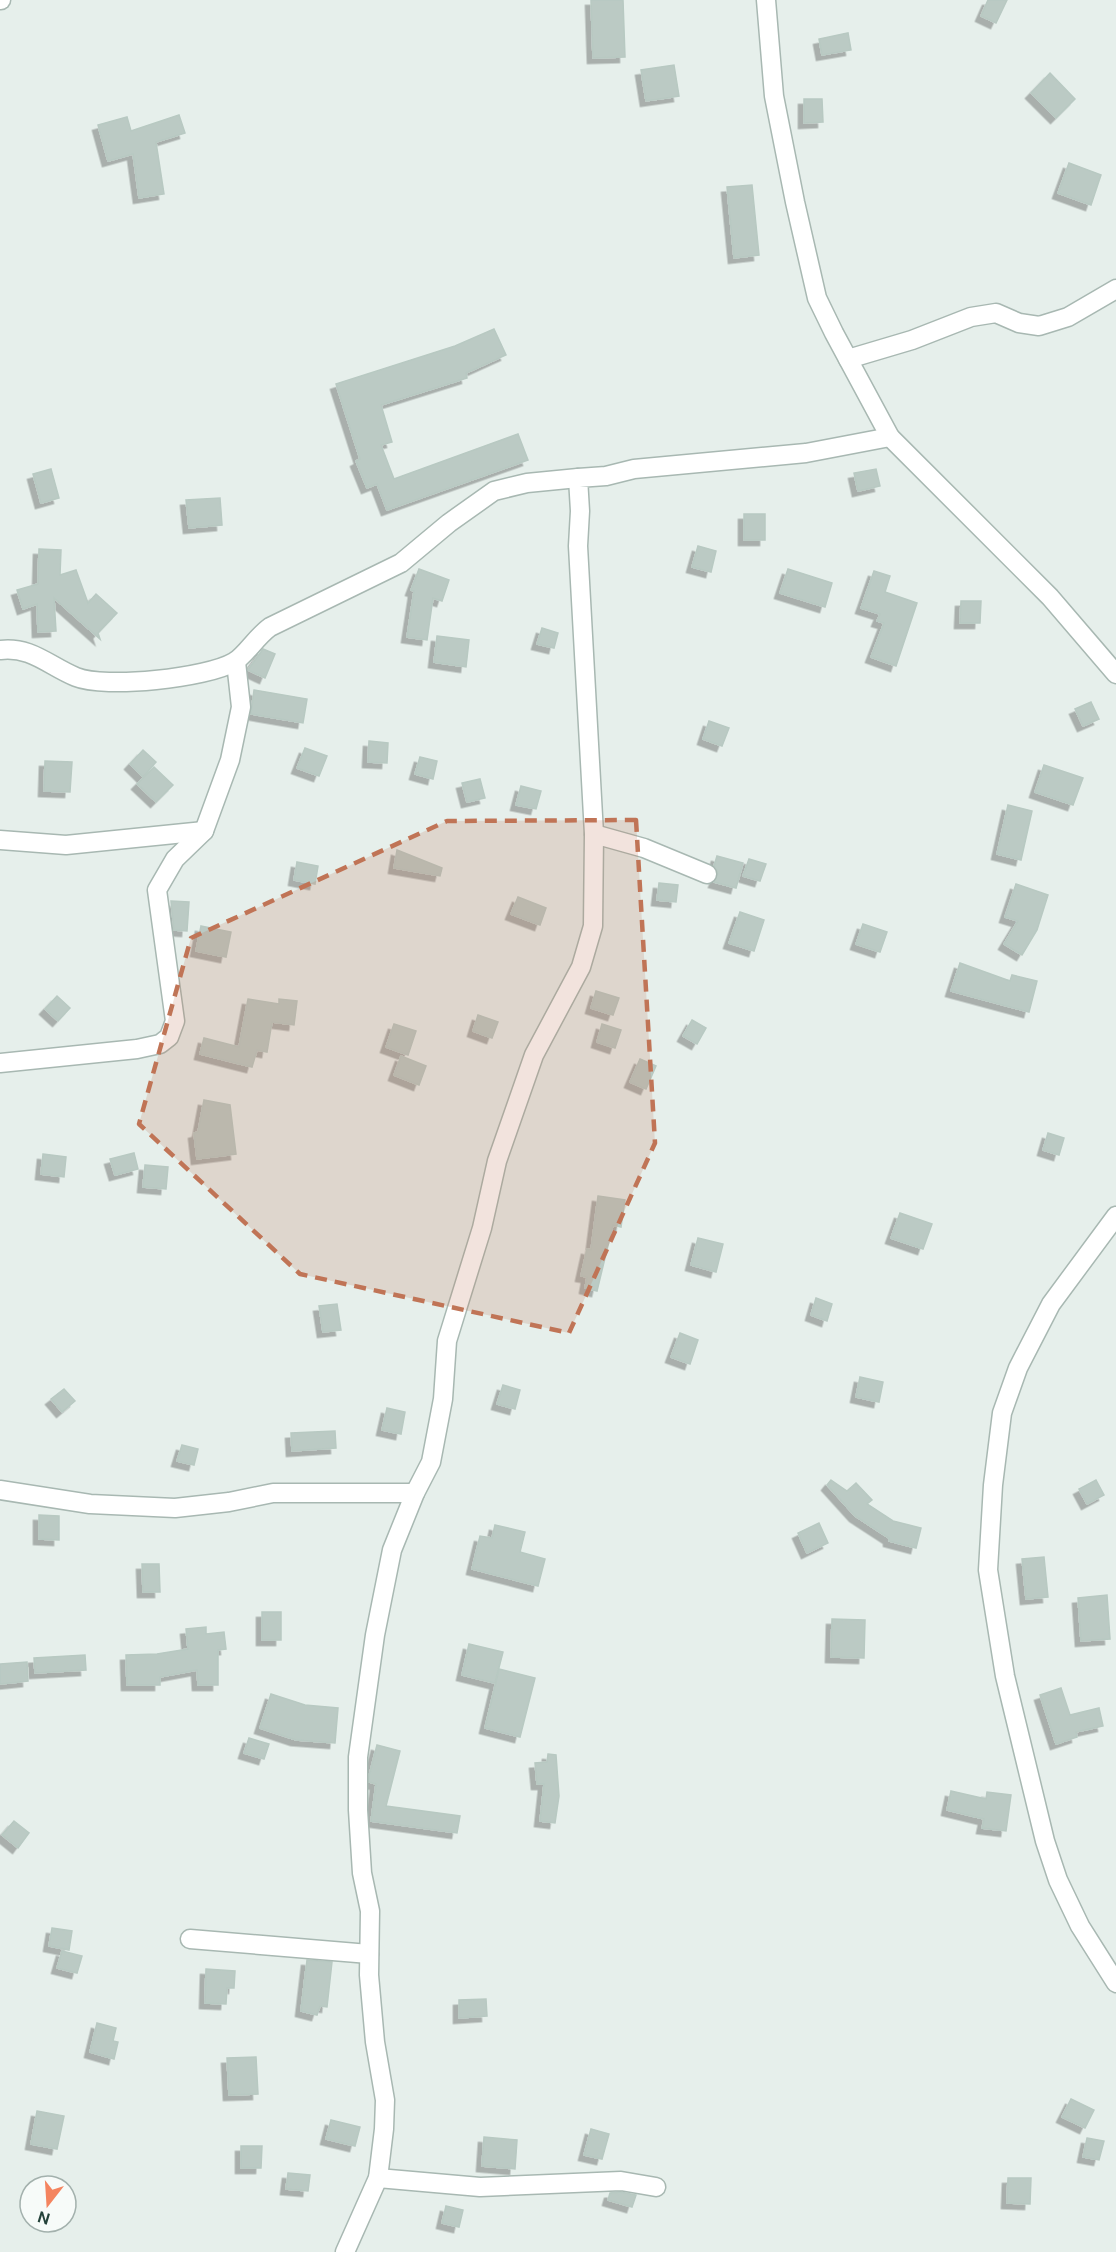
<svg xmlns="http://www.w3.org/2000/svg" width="1116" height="2252" viewBox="0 0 1116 2252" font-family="'DM Sans',sans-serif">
	<defs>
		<filter id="shadow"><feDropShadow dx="-5.5" dy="5.5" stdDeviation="0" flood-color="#0004"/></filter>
	</defs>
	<rect width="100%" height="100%" fill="#e6efeb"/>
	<g fill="#bbcac4" stroke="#b8c9c2" stroke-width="1.5" filter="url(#shadow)">
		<path d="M591,0H623L625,57L593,58Z"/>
		<path d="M988,0H1007L996,23L981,16Z"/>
		<path d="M848,33L851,50L822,55L819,39Z"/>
		<path d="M674,65L679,96L646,101L641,70Z"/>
		<path d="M1050,73L1075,99L1056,118L1031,93Z"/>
		<path d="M804,99H822L823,122L804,123Z"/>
		<path d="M179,115L185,133L156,142L164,194L139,198L133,154L108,161L98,125L127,117L131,131Z"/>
		<path d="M1069,163L1101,175L1091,205L1058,193Z"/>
		<path d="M752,185L759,255L734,258L727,187Z"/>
		<path d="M494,329L506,355L466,373L467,378L381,405L392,442L381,445L394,479L518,434L528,460L387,510L377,484L367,488L356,461L360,459L336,384L455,346Z"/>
		<path d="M51,469L59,498L41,503L33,474Z"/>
		<path d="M876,469L880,486L858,491L854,473Z"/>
		<path d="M220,498L222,525L189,528L186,500Z"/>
		<rect x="744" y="514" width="21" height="26"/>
		<path d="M698,546L716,551L711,572L692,567Z"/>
		<path d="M39,549L61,550L60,575L76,570L88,603L96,594L117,613L98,633L100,639L54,598L56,631L38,632L37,604L23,609L17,590L38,584Z"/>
		<path d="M419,569L449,580L442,601L433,598L427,640L407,637L414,591L411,590Z"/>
		<path d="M788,569L832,583L825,607L780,593Z"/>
		<path d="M874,571L890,576L885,592L917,603L896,666L871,657L884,623L877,621L880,614L861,608Z"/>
		<path d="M961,601H981L980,623H960Z"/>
		<path d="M542,628L558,633L554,648L537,644Z"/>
		<path d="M437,636L469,640L466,667L434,662Z"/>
		<path d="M263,649L275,654L265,678L248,670Z"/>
		<path d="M254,690L307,699L303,723L251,714Z"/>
		<path d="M1091,702L1099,719L1083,726L1075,709Z"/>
		<path d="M709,721L729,728L722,746L703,739Z"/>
		<path d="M369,741L388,743L387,763L368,762Z"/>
		<path d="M305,748L327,756L319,776L297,768Z"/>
		<path d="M143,750L156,762L143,777L130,764Z"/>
		<path d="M420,757L437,761L433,779L415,774Z"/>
		<path d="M45,761L72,762L70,792L44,791Z"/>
		<path d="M1044,765L1083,778L1073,805L1035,792Z"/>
		<path d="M154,767L173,785L156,802L137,784Z"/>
		<path d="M480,779L485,798L467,802L462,783Z"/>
		<path d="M521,786L541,791L536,809L516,805Z"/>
		<path d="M1008,805L1032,811L1021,860L997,854Z"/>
		<path d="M397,850L442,868L440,876L394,868Z"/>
		<path d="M717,856L743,863L736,888L714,882L718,873L714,866Z"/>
		<path d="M749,859L766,864L760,881L743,876Z"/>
		<path d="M297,862L318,866L315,884L294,880Z"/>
		<path d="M659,883L678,885L676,902L657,900Z"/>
		<path d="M1016,884L1048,895L1037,930L1022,955L1004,944L1018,921L1005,917Z"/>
		<path d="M518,897L546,908L540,925L511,914Z"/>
		<path d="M171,901L189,902L187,931L174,930Z"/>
		<path d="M740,912L764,920L754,951L729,943Z"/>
		<path d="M863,924L887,932L880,952L856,944Z"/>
		<path d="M201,926L231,932L226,957L196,951Z"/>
		<path d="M960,963L1010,981L1012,975L1037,981L1029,1012L951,991Z"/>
		<path d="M596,991L619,998L613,1015L591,1008Z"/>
		<path d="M57,996L70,1008L58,1021L45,1009Z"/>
		<path d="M248,999L279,1004V999L297,1001L294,1025L272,1022L267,1052L257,1050L252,1067L200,1054L204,1038L239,1047Z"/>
		<path d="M478,1015L498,1022L492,1038L473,1031Z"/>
		<path d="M692,1020L706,1028L697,1044L683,1036Z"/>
		<path d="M394,1024L416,1031L408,1055L386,1047Z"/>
		<path d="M602,1024L621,1030L615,1048L597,1042Z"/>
		<path d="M401,1056L426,1066L419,1085L394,1075Z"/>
		<path d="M640,1059L656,1066L646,1089L630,1082Z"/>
		<path d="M204,1100L230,1105L236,1154L197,1159L194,1133L198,1132Z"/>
		<path d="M1048,1133L1064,1138L1059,1155L1043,1150Z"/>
		<path d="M134,1153L138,1169L115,1175L110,1159Z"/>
		<path d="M43,1154L66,1157L64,1177L41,1174Z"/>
		<path d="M145,1165L168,1167L166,1189L143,1187Z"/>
		<path d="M598,1196L625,1200L621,1227L613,1225L597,1291L585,1288L587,1277L581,1276L587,1249L591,1250Z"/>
		<path d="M900,1213L932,1224L923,1249L891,1238Z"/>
		<path d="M698,1238L723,1244L716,1272L691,1265Z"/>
		<path d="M816,1298L832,1304L827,1321L811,1315Z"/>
		<path d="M337,1304L341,1330L323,1332L319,1306Z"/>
		<path d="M680,1333L698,1340L690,1364L671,1357Z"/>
		<path d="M860,1377L883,1382L879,1402L856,1397Z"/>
		<path d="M503,1385L520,1390L515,1409L497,1404Z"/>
		<path d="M64,1389L75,1401L62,1412L51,1399Z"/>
		<path d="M387,1408L405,1412L401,1434L382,1430Z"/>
		<path d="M335,1431L336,1448L292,1451L291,1433Z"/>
		<path d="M182,1445L198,1449L194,1465L177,1461Z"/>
		<path d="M831,1480L847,1491L856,1483L872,1500L867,1504L893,1521L921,1528L916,1548L889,1541V1538L855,1516L827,1485Z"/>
		<path d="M1096,1480L1104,1495L1087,1504L1079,1489Z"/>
		<path d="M39,1515L59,1516V1540L39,1539Z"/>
		<path d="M819,1523L828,1543L807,1553L798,1533Z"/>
		<path d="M495,1525L525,1532L520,1552L545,1559L538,1586L472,1569L480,1536L492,1538Z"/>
		<path d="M1044,1557L1048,1597L1026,1599L1022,1559Z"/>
		<path d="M142,1564H159L160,1592H143Z"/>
		<path d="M1107,1595L1110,1639L1081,1641L1078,1598Z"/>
		<rect x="262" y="1612" width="19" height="28"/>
		<path d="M832,1619L865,1620L864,1658L831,1657Z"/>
		<path d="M206,1627V1634L224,1632L226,1649L218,1650V1685H198L197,1670L160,1677V1685H127L126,1655L157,1654L188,1649L186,1629Z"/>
		<path d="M469,1644L503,1652L495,1683L462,1675Z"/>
		<path d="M85,1655L86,1670L35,1673L34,1658Z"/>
		<path d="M27,1662L28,1681L0,1684V1664Z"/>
		<path d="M499,1669L535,1678L520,1737L485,1728Z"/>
		<path d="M1061,1688L1070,1715L1099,1708L1103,1726L1076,1732L1077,1737L1056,1744L1040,1695Z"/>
		<path d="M271,1694L305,1705L338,1708L335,1743L296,1740L260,1728Z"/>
		<path d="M249,1738L269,1744L264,1759L244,1753Z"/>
		<path d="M377,1745L400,1751L386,1806L460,1816L457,1833L371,1821L376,1784L369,1782V1776Z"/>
		<path d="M548,1754L556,1755L559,1796L555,1823L540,1821L544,1784H537L535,1763L547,1762Z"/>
		<path d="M951,1791L986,1799L987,1792L1011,1795L1006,1831L982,1828L984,1819L947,1810Z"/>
		<path d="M14,1821L29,1833L18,1848L2,1835Z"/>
		<path d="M52,1928L72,1931L69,1950L49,1946Z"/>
		<path d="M62,1951L82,1956L77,1973L57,1968Z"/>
		<path d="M307,1960L332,1962L327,2007L320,2006L317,2015L301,2011Z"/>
		<path d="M206,1969L235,1971L234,1988H227L226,2004L205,2003Z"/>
		<path d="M486,1999L487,2016L459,2018V2000Z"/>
		<path d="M97,2023L116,2028L113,2041L118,2042L114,2059L90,2052Z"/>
		<path d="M256,2057L258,2094L229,2095L227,2058Z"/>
		<path d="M1071,2099L1094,2110L1085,2128L1062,2117Z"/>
		<path d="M37,2111L64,2116L57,2149L31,2144Z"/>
		<path d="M331,2120L360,2127L355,2146L326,2139Z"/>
		<path d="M591,2129L609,2134L602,2159L584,2155Z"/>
		<path d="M484,2137L517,2140L515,2169L482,2166Z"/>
		<path d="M1087,2138L1104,2141L1099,2160L1083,2157Z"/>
		<path d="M241,2146H262L261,2168H241Z"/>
		<path d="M288,2173L310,2175L308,2191L286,2189Z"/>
		<path d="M1008,2178H1031L1030,2204L1007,2203Z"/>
		<path d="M620,2192L636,2195L632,2207L608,2200L610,2193Z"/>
		<path d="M446,2206L463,2210L459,2227L442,2223Z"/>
	</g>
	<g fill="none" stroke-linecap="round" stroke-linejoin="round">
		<defs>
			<g id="minor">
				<path d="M0,0H1"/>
				<path d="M766,0L774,96L795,202L817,298L834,333L890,437L1050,597L1116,674"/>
				<path d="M848,359L912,340L971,317L996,313L1019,323L1039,326L1068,317L1116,289"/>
				<path d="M0,650C31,646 49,666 76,677C105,689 207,678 234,662C245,656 256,637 270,627L401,563L449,523L494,491L527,483L578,478"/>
				<path d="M594,834L644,848L707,874"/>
				<path d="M0,840L66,845L204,831"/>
				<path d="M0,1063L137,1049L160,1044L169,1037L175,1021L157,890L175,859L204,831L230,760L241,707L236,662"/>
				<path d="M1116,1216L1051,1304L1018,1368L1002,1413L993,1485L988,1570L1005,1676L1045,1841L1058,1880L1080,1926L1116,1983"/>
				<path d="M0,1490L90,1504L175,1508L229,1502L273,1493H415"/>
				<path d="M190,1939L369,1954"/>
				<path d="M378,2178L480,2187L621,2181L656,2187"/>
				<path d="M345,2252L378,2178L384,2129L385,2100L375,2042L369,1975L370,1911L362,1873L358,1810V1757L375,1635L392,1550L415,1493L431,1462L443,1399L447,1341L482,1228L497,1161L534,1055L581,967L593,926L594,834L578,546L580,511L578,478L606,476L634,469L806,453L890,437"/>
			</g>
		</defs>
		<use href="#minor" stroke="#a8b8b2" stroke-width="21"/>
		<use href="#minor" stroke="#fff" stroke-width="18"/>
	</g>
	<path fill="#c07456" fill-opacity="0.2" stroke="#c07456" stroke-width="4.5" stroke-dasharray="12 8" stroke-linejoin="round" d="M636,820L655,1143L569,1333L300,1274L139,1124L191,938L447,821Z"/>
	<g transform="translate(48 2204) rotate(197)"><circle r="28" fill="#f7fbf9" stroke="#a3b1ad" stroke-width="1.5"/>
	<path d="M0-4.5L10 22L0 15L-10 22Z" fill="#f4845f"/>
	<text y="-9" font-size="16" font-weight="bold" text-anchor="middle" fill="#24423a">N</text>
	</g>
</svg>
